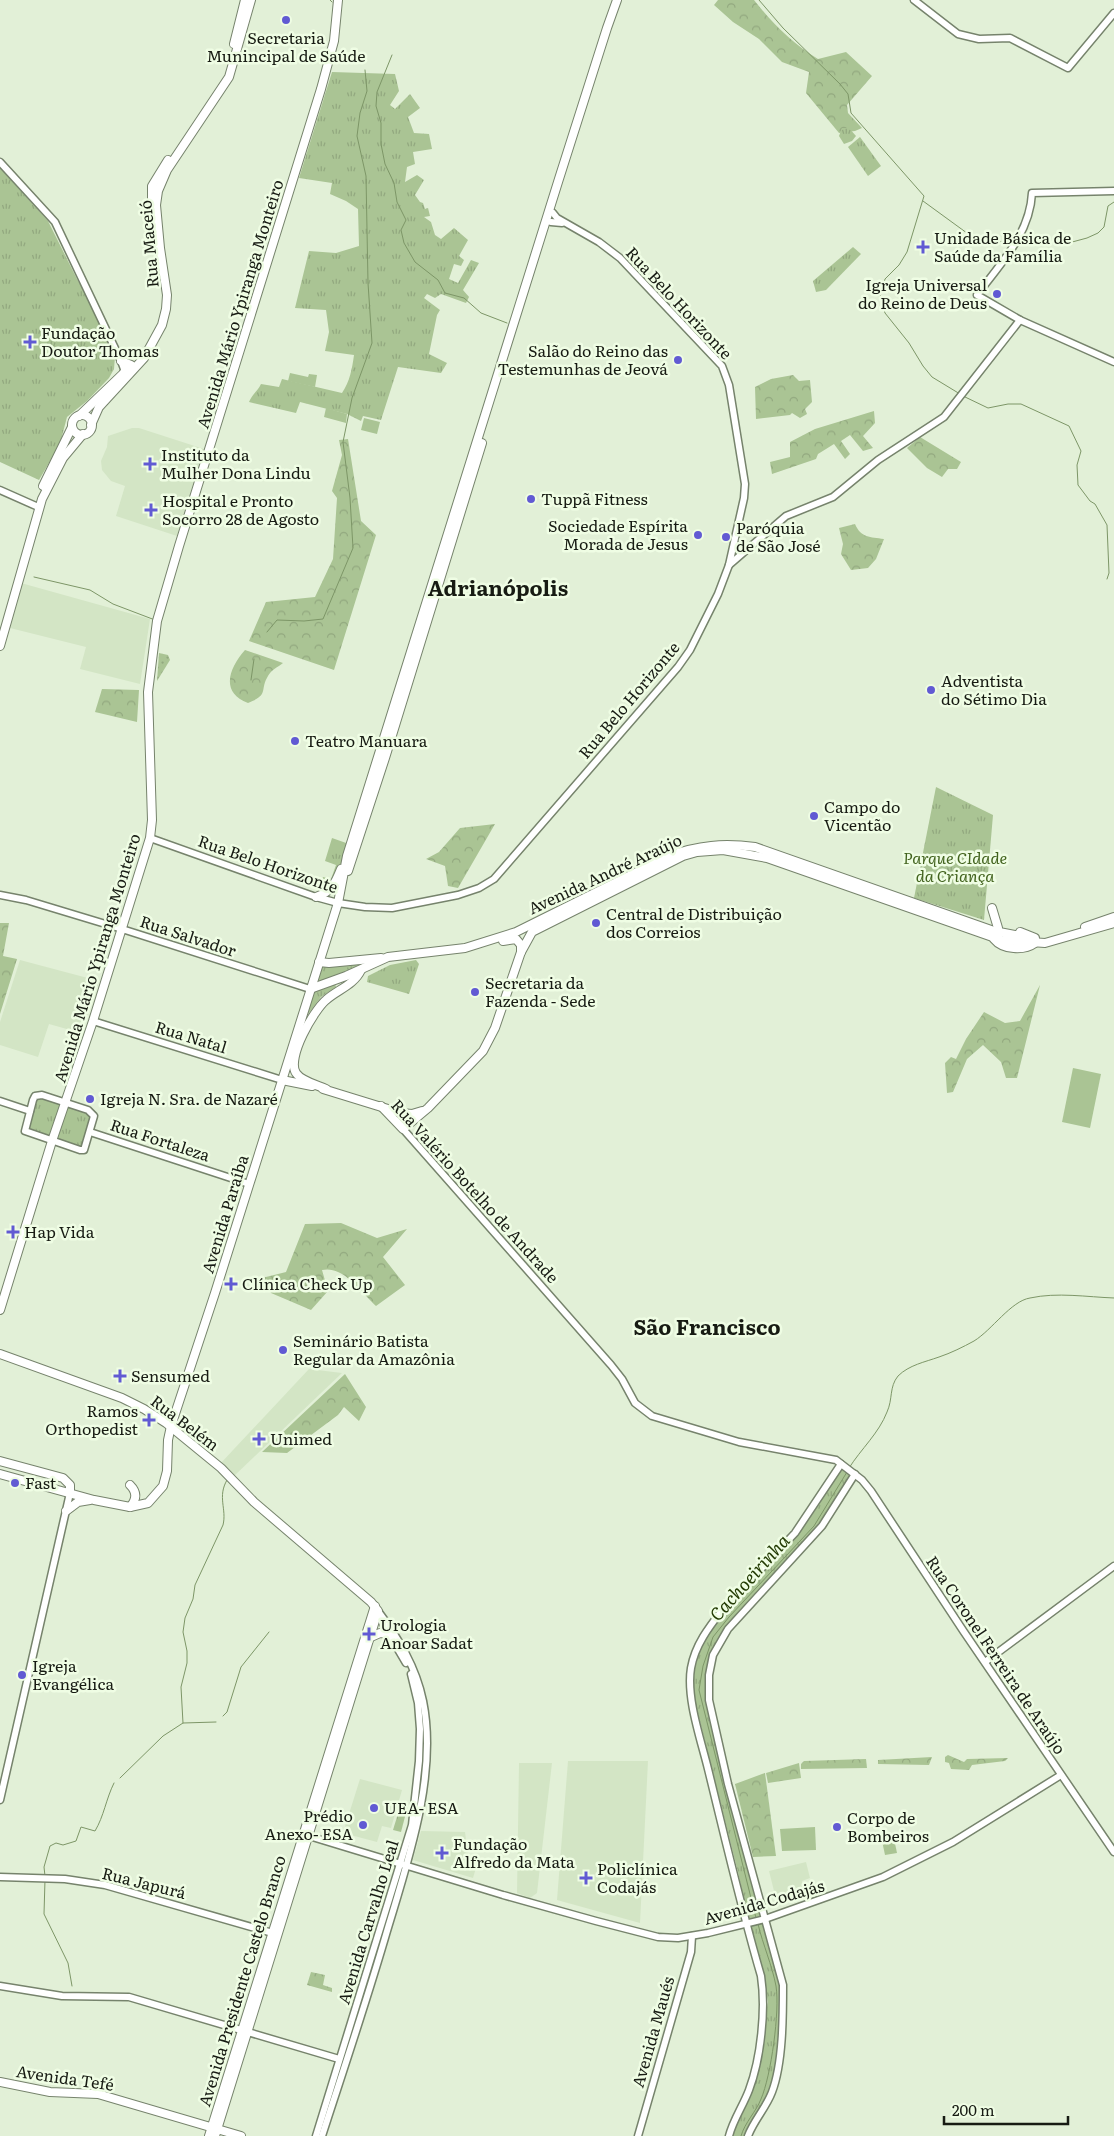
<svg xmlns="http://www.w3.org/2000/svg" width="1114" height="2136" viewBox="0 0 1114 2136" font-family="Literata,serif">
	<defs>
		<pattern id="grass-dots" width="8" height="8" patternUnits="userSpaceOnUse" patternTransform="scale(1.25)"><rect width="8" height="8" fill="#aac494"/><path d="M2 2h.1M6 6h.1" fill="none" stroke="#92a87f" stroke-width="1.8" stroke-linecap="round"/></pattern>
		<pattern id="forest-crowns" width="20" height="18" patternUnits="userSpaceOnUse" patternTransform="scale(1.25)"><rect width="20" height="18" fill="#aac494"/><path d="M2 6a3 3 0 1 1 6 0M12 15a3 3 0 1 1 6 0" fill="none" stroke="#92a87f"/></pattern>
		<pattern id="park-tufts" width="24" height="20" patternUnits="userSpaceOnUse" patternTransform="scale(1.25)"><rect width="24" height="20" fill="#aac494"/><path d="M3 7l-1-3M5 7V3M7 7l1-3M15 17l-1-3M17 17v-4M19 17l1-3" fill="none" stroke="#92a87f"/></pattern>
	</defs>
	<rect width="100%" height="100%" fill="#e2f0d7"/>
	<g fill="#d3e5c5">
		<path d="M132,428H139L204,449L177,536L116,516L125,486L111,481L102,470L101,461L107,447L108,436Z"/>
		<path d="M21,583L150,619L140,684L80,669L86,647L10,628Z"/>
		<path d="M20,960L99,981L81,1033L49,1024L38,1057L0,1045V1022Z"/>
		<path d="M309,1369L342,1373L233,1477L220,1464Z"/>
		<path d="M568,1761H648L640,1923L557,1900Z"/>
		<path d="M519,1763H552L537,1893L530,1898L517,1893Z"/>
		<path d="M360,1779L402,1790L391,1828L382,1826L377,1842L343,1833Z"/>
		<path d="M421,1831L465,1832L468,1854L478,1861L473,1878L413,1860Z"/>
		<path d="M806,1862L810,1878L802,1881L805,1897L777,1903L769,1871Z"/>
	</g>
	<path fill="url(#grass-dots)" d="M159,653L168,655L170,660L157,681Z"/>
	<g fill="url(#forest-crowns)">
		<path d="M718,0H754C773,24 792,43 818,59L846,52L872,76L847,105L848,113L862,128L855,131L839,133L806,93L809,72L782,62L759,39L733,22L714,5Z"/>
		<path d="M793,375L799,381L810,380L812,402L805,409L807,414L800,418L792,413L790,415L756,419L755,387L771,379Z"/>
		<path d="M874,411L875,423L863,436L873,448L863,451L850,435L841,441L850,454L845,459L834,444L818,454L816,459L772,474L770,462L790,457V442L815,429Z"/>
		<path d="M920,437L961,462L957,469H948L942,477L927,468L907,448Z"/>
		<path d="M348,439L361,521L376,535L334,670L249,641L266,602L315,597L333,559L337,498L332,491L342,455L339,440Z"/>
		<path d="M855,524C861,538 870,537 884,539L876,559L868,568L851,570L841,554L843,544L839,528Z"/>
		<path d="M245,650L283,663C278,667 271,670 268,676C259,691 270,694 248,703C219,692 230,667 245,650Z"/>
		<path d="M102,689L139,690L137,722L95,712Z"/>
		<path d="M495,824L458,888L448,886L445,866L426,859L439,852L460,828Z"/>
		<path d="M0,923H9L3,956L17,959L0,1014Z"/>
		<path d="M1040,985L1017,1078H1006L1001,1062L983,1045L967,1059L953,1092L947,1093L945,1063L951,1057L956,1059L966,1039L984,1012L1005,1023L1020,1021Z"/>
		<path d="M341,1223L377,1238L407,1229L383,1257L405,1285L376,1306C361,1292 343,1265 322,1270L328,1291L311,1310L271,1293L262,1278L286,1272L305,1224Z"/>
		<path d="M345,1374L366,1407L359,1421L344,1407L338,1415L287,1453L262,1452Z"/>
		<path d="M948,1755L964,1762L967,1759L1008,1758L1005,1761L972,1765L969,1770L951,1769L949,1763L945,1762V1757Z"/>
		<path d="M932,1757L929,1765L878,1764V1760Z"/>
		<path d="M866,1759L867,1768L801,1769V1764L804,1761Z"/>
		<path d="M799,1763L801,1778L768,1783L766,1773Z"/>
		<path d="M765,1773L776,1856L753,1857L735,1784Z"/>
		<path d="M400,1807L407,1809L401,1832L393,1830Z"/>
		<path d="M311,1972L325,1975L323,1985L332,1988V1992L307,1985Z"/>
	</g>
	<g fill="url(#park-tufts)">
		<path d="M332,72L395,74L399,91L390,105L395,109L410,94L420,108L408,117L414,133L429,134L432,149L413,152L415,164L407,167L405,182L417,175L424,180L415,195L420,202L423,203L425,209L428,208L430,216L424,217L431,222L435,235L441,239L454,228L468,240L459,256L464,260L461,266L454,264L449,279L458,283L471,260L479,263L463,290L469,297L466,303L441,294L435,298L427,294L424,298L440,310L437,315L429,354L447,363L441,373L398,367L381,420L363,416L361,421L347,414L300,402L296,413L249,402C252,394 258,391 261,384L279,387L282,379L342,393C350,381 352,369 354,355L325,351L329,332L326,310L295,308L309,251L336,253L359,246L358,209L346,201L330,194L332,183L299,178Z"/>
		<path d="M842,128H849L856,136L852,141L844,144L839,136Z"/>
		<path d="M860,137L881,166L868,176L848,147Z"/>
		<path d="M0,168L48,221L77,279L102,323L115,357L114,369L109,378L87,401L67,417L60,444L39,480L0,462Z"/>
		<path d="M853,247L861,254L826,290L816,292L813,281Z"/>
		<path d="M936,787L993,815L984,920L914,898Z"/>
		<path d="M332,838L349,844L333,886L324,894L318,892L323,877L331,879L336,865L325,861Z"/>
		<path d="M416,960L419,964L409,994L367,982L368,976L390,965Z"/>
		<path d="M367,962L333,977L336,987L321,997L303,1021L312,993L331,986L330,979L316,982L319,966Z"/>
		<path d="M38,1097L92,1114L82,1147L28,1130Z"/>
		<path d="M842,1467L853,1474L816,1531L730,1623L717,1640L712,1653L708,1697L782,1985C781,2016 781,2051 773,2081C767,2101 755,2118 745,2136H730L751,2092L768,2002L762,1970L750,1927L738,1872L695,1702C694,1687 692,1671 697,1657C713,1605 770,1565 805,1524C819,1507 830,1486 842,1467Z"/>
	</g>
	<g fill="#aac494">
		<path d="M290,373L308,377L309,374L317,375L315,387L288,381Z"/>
		<path d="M326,408L347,414L346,423L324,417Z"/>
		<path d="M364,418L380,422L377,434L361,430Z"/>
		<path d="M1073,1068L1101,1074L1090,1128L1062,1122Z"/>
		<path d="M815,1827L816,1850L782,1851L780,1829Z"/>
		<path d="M893,1834L897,1853L885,1855L881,1836Z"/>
	</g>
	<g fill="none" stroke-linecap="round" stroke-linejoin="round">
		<g stroke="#7d9667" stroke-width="1">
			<path d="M330,0L332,2"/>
			<path d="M759,0L783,28L840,84L848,94L851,113L924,196L907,252L899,265L885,279L880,297L885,313L909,343L923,366L932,377L960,394"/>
			<path d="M392,55L377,92L376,106L381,123V144L385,164L394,183L397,202L406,220L401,230L404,243L415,262L438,280L445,293L464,298L481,313L507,323"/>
			<path d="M923,201L971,236L1012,244"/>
			<path d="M1018,244L1050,242L1061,245L1087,238L1098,233L1104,227L1108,206L1114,202"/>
			<path d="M963,396L988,408L1008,404H1021L1069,426L1081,451L1077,465L1078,485L1090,501L1095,504L1107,525L1109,573L1107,579"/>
			<path d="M34,577L90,590L113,604L155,620"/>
			<path d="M267,632L277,620L304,621L323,619L353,548L350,498L343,442L352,398L372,343L368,283L366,176L357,136L360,113L367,91L365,70"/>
			<path d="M251,680L254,659"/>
			<path d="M849,1468C861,1449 879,1433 887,1412C893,1399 889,1387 898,1376C909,1365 925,1362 939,1357C951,1353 963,1347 974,1341C992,1330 1011,1301 1030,1298C1057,1292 1087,1297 1114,1298"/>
			<path d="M223,1716L227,1712L241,1667L269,1632"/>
			<path d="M183,1723L181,1687L187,1663V1651L183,1632L185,1618L193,1599L195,1585L223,1525C227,1509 217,1497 227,1480"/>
			<path d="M120,1778L163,1736L183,1723L216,1722"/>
			<path d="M45,1876L44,1867L50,1846L56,1843L63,1845L76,1841L81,1827L95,1831C104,1816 106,1799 114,1783"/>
			<path d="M45,1880L44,1914L68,1963L72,1986"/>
			<path d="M756,1918L699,1690L703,1666L713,1637L729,1617L814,1526L847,1472"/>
			<path d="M741,2136C745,2122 756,2112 761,2099C771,2076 780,2011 776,1986C772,1965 763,1945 758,1924"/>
		</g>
		<defs>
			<g id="minor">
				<path d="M914,0L958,34L979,39L1010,38L1068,68L1114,13"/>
				<path d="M0,162L55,222L121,361L124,369L123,377"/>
				<path d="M1114,191L1032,193C1030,234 1000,264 977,295L1020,320L1114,362"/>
				<path d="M551,222L562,223"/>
				<path d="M0,490L36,506"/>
				<path d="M729,565L786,516L833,497L878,460L944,417L1020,320"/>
				<path d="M150,838L316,897L338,903L365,907L392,908L458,895L479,888L494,879L678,667L690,650L718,594L729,565L744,498L745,484L729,385L722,366L620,258L599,242L557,218L553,213"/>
				<path d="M0,895L26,900L122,929L310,989"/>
				<path d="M93,1021L282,1080"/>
				<path d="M42,1095L88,1110L94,1116L84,1150H80L25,1131L33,1100L35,1096Z"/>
				<path d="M0,1101L30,1111"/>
				<path d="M403,1129L611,1365L622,1379L635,1403L652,1416L739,1442L836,1460L862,1480L871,1491L964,1632L1114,1852"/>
				<path d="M90,1132L249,1184"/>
				<path d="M382,1622L406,1663"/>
				<path d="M985,1662L1114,1566"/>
				<path d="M0,1800L70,1493"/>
				<path d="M309,1836L503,1895L596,1921L658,1937L678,1938L708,1933L765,1919L883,1877L953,1842L1061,1775"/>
				<path d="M0,1877L65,1879L105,1885L276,1934"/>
				<path d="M0,1986L62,1996L129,1997L339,2059"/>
				<path d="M316,2136L412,1825L419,1761L420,1729L418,1703L411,1674"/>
				<path d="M322,2136C344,2068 367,2000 387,1931C408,1861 438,1774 423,1701C416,1667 399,1639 378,1611"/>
				<path d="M638,2136L691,1952L692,1936"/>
				<path d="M729,2136C733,2120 743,2106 749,2090C761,2058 766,2009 761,1976C741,1908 725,1838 708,1769C701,1740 686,1698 691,1668C695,1645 709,1627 723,1609L795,1533L841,1464"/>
				<path d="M748,2136C754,2120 766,2108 772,2092C783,2063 783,2016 783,1985L728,1784L709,1700V1675L713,1655L728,1629L822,1526L855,1474"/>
			</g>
			<g id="major">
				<path d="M234,44L245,0"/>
				<path d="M152,206V186L168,160"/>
				<path d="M121,361L131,365"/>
				<circle cx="82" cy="425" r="10"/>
				<path d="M79,416L128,369"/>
				<path d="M91,425L99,407L144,358L162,325L166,309L167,295L160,248L156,205L158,191L167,170L229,77L251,0"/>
				<path d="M43,486L72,427"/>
				<path d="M0,646L42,499L63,458L83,434"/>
				<path d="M348,871L385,758L482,443"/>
				<path d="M316,897C331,892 335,884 341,869"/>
				<path d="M992,908L998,928"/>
				<path d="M1085,927L1114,917"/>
				<path d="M994,939C1003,950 1024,951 1035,943V938L1020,932"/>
				<path d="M503,941L516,939L521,945V952"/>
				<path d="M319,962L329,963L381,958"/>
				<path d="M310,989L346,976L388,957L465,948L516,932L669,856C698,845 724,843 755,847L994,931L1025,937"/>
				<path d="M282,1080L312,1086"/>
				<path d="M323,1089L401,1113L412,1114L422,1111"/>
				<path d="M326,1089C317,1085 301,1081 296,1073C286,1058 314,1010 326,1000C337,990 354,985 361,970"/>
				<path d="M381,1106L403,1129L428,1108L483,1051L495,1028L521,952L532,932L683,856L697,852L723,850L767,858L1001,940L1045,943L1114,923"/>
				<path d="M0,1310L52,1141L93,1021L150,838L152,820L148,692L157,621L179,546L321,89L334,41L338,0"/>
				<path d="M0,1354L122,1398L144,1409L166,1423L221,1468L254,1502L371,1602L378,1611L215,2136"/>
				<path d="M0,1461L63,1478L70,1485V1493"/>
				<path d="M0,1474L94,1500L130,1507L148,1503L163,1486L167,1471L168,1440L171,1426L215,1293L338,903L347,856L558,182L607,28L617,0"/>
				<path d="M130,1485C137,1492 137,1499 130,1507"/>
				<path d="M66,1511L78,1502L90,1500"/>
				<path d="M371,1637L380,1633L389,1634"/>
				<path d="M0,2082L50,2092L98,2094L241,2136"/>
				<path d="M209,2136L375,1606"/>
			</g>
		</defs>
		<use href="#minor" stroke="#76836c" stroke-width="9"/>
		<use href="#major" stroke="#76836c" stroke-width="10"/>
		<use href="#minor" stroke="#fff" stroke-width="6"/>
		<use href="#major" stroke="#fff" stroke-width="8"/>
	</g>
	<g fill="#615ad3" stroke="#effde4" stroke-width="2">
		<circle cx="286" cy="20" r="5"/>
		<path d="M920.5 239.5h5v5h5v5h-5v5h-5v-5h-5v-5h5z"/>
		<circle cx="997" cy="294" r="5"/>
		<path d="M27.5 334.5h5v5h5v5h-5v5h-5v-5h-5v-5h5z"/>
		<circle cx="678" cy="360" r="5"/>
		<path d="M147.5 456.5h5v5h5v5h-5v5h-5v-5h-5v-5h5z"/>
		<circle cx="531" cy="499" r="5"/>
		<path d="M148.5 502.5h5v5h5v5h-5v5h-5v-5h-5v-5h5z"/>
		<circle cx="698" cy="535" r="5"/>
		<circle cx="726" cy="537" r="5"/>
		<circle cx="931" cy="690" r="5"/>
		<circle cx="295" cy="741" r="5"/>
		<circle cx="814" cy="816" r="5"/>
		<circle cx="596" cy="923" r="5"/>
		<circle cx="475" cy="992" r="5"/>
		<circle cx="90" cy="1099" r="5"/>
		<path d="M10.5 1224.5h5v5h5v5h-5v5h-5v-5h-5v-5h5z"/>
		<path d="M228.5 1276.5h5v5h5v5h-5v5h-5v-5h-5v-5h5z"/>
		<circle cx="283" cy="1350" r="5"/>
		<path d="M117.5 1368.5h5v5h5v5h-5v5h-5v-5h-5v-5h5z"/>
		<path d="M146.5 1412.5h5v5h5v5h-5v5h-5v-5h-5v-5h5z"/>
		<path d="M256.5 1431.5h5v5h5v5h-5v5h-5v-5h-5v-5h5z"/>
		<circle cx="15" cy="1483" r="5"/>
		<path d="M366.5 1626.5h5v5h5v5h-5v5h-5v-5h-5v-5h5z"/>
		<circle cx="22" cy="1675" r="5"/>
		<circle cx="374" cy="1808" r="5"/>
		<circle cx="363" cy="1825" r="5"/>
		<circle cx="837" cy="1827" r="5"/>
		<path d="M439.5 1845.5h5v5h5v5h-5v5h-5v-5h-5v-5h5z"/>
		<path d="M583.5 1870.5h5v5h5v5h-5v5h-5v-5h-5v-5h5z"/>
	</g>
	<g text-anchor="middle" stroke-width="5" stroke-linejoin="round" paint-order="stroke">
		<g font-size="16" fill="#171b13" stroke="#effde4" text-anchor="start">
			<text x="286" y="44" text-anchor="middle">Secretaria<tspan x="286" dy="18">Munincipal de Saúde</tspan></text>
			<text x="934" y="244">Unidade Básica de<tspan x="934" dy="18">Saúde da Família</tspan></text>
			<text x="987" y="291" text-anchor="end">Igreja Universal<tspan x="987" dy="18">do Reino de Deus</tspan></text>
			<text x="41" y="339">Fundação<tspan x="41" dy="18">Doutor Thomas</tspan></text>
			<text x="668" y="357" text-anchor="end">Salão do Reino das<tspan x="668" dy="18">Testemunhas de Jeová</tspan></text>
			<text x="161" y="461">Instituto da<tspan x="161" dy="18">Mulher Dona Lindu</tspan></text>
			<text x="541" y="505">Tuppã Fitness</text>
			<text x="162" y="507">Hospital e Pronto<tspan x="162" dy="18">Socorro 28 de Agosto</tspan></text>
			<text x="688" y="532" text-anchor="end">Sociedade Espírita<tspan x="688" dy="18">Morada de Jesus</tspan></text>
			<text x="736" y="534">Paróquia<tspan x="736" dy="18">de São José</tspan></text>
			<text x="941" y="687">Adventista<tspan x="941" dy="18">do Sétimo Dia</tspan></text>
			<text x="305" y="747">Teatro Manuara</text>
			<text x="824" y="813">Campo do<tspan x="824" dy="18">Vicentão</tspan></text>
			<text x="606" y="920">Central de Distribuição<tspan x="606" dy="18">dos Correios</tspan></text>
			<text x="485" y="989">Secretaria da<tspan x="485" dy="18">Fazenda - Sede</tspan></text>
			<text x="100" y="1105">Igreja N. Sra. de Nazaré</text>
			<text x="24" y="1238">Hap Vida</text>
			<text x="242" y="1290">Clínica Check Up</text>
			<text x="293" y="1347">Seminário Batista<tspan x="293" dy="18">Regular da Amazônia</tspan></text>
			<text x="131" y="1382">Sensumed</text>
			<text x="138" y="1417" text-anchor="end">Ramos<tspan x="138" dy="18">Orthopedist</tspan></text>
			<text x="270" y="1445">Unimed</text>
			<text x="25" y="1489">Fast</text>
			<text x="380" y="1631">Urologia<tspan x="380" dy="18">Anoar Sadat</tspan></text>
			<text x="32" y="1672">Igreja<tspan x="32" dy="18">Evangélica</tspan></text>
			<text x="384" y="1814">UEA- ESA</text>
			<text x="353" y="1822" text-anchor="end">Prédio<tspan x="353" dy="18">Anexo- ESA</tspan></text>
			<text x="847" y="1824">Corpo de<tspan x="847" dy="18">Bombeiros</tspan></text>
			<text x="453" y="1850">Fundação<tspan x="453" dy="18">Alfredo da Mata</tspan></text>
			<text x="597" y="1875">Policlínica<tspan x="597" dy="18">Codajás</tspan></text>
		</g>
		<g font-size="16" fill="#171b13" stroke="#effde4">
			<text transform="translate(149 244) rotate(-95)" y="6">Rua Maceió</text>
			<text transform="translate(679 303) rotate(47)" y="6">Rua Belo Horizonte</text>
			<text transform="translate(240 304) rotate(-73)" y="6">Avenida Mário Ypiranga Monteiro</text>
			<text transform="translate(629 700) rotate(-50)" y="6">Rua Belo Horizonte</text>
			<text transform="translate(268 864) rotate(19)" y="6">Rua Belo Horizonte</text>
			<text transform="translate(605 874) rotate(-25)" y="6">Avenida André Araújo</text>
			<text transform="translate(188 936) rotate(18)" y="6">Rua Salvador</text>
			<text transform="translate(97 958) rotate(-73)" y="6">Avenida Mário Ypiranga Monteiro</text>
			<text transform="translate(191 1037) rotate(17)" y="6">Rua Natal</text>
			<text transform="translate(160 1140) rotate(18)" y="6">Rua Fortaleza</text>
			<text transform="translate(475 1191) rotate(48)" y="6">Rua Valério Botelho de Andrade</text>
			<text transform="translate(225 1214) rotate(-73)" y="6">Avenida Paraíba</text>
			<text transform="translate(185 1423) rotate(37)" y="6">Rua Belém</text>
			<text transform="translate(996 1655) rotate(56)" y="6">Rua Coronel Ferreira de Araújo</text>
			<text transform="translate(144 1883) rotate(14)" y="6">Rua Japurá</text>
			<text transform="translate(764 1902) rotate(-16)" y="6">Avenida Codajás</text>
			<text transform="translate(368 1922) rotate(-73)" y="6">Avenida Carvalho Leal</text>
			<text transform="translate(242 1981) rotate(-73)" y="6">Avenida Presidente Castelo Branco</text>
			<text transform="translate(653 2032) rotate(-74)" y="6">Avenida Maués</text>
			<text transform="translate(65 2078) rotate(8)" y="6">Avenida Tefé</text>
		</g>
		<g font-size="16" font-style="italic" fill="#42631e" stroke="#effde4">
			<text x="955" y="864">Parque CIdade<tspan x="955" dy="18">da Criança</tspan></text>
		</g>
		<g font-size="18" font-style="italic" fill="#233b04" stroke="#effde4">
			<text transform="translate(750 1578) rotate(-48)" y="6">Cachoeirinha</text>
		</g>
		<g font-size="21" font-weight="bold" fill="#171b13" stroke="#effde4">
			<text x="498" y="596">Adrianópolis</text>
			<text x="707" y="1335">São Francisco</text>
		</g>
	</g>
	<path d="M944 2116v8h124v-8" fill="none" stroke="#171b13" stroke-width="2.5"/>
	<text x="952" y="2116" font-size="15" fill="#171b13" stroke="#effde4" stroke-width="4" paint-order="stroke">200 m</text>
</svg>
